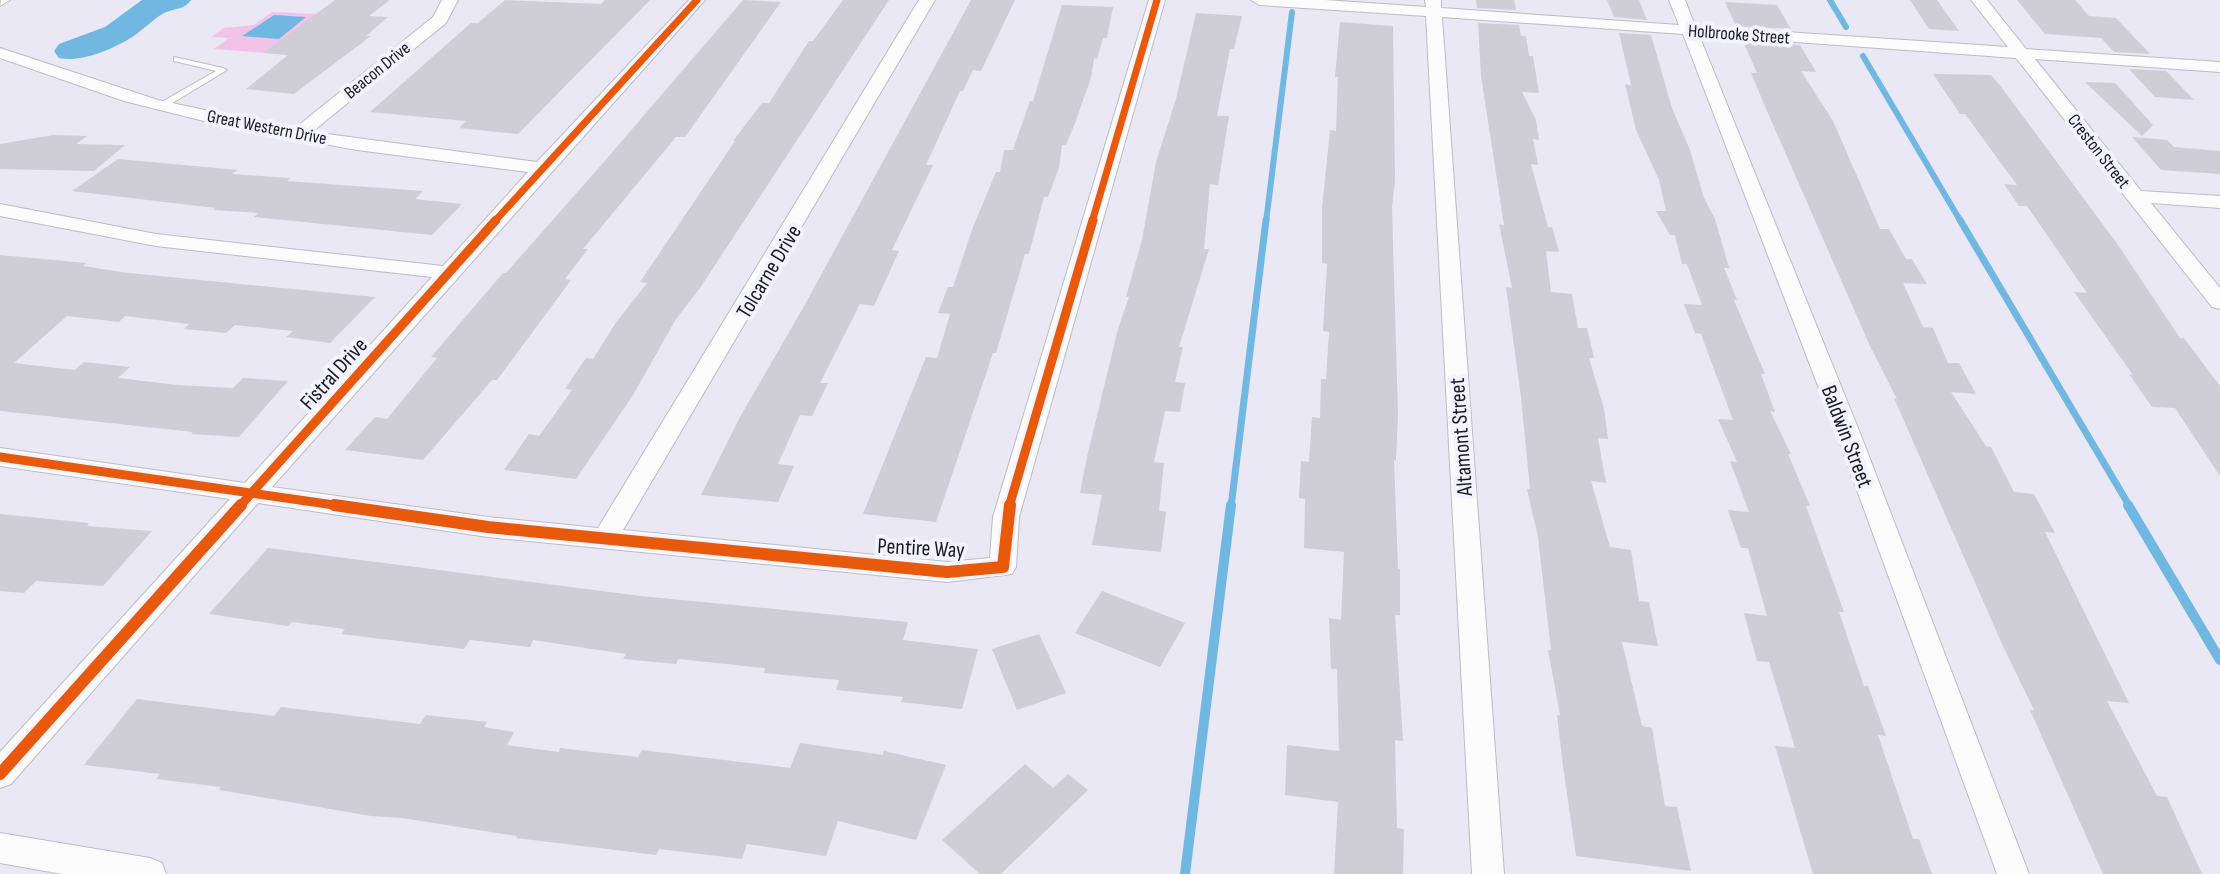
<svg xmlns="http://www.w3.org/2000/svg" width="2220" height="874" viewBox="0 0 2220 874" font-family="'Sofia Sans Condensed',sans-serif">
	<rect width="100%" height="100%" fill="#e9e8f4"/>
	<path fill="#f2c3e9" d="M272,12L317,14L266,53L214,49L229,38L211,37L224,28L254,25Z"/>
	<path fill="#70b7e2" d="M274,15L306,17L279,39L242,36Z"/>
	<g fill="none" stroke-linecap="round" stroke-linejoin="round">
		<g stroke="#70b7e2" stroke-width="6">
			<path d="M1830,0L1846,27"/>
			<path d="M1863,56L1961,222"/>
			<path d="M1266,222L1292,12"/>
		</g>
		<g stroke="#70b7e2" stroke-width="7">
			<path d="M1960,220L2130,507"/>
			<path d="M1231,507L1266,220"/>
		</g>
		<g stroke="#70b7e2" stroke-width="10">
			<path d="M2128,505L2220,660"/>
			<path d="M1185,874L1231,505"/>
		</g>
		<path fill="#70b7e2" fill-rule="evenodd" d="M142,0H191C184,10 175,8 164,13C152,20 141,32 129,39C111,50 79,63 59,58L54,51L59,44L105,27Z"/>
	</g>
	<g fill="#cfcdd5">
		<path d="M335,0H390L369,16L388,17L366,36H371L294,94L246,89L288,55L263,53Z"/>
		<path d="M505,0L601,4L605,0H650L518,134L459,128L466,121L370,112L471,23H478Z"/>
		<path d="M743,0L781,2L685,137H676L583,249H588L565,279L571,280L497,380H492L423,460L345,450L375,417L387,419L437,358L431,357L503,273H506L603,163Z"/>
		<path d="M843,0H889L700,288L676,319L633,395L576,479L504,470L529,434L539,436L572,390L565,389L586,358L593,359L615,324L647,283L640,282L735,141H733L762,103H769L809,41H813Z"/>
		<path d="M971,0H1015L981,71L973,70L963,91H960L926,165H933L892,250L899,251L874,306L860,304L820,383H828L812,416L800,415L778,464L794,466L778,502L701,495L740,417L803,308Z"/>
		<path d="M1476,0H1514L1516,10L1477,8Z"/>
		<path d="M1607,0H1639L1647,20L1614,17Z"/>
		<path d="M1910,0H1937L1959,31L1929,29Z"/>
		<path d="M2017,0H2075L2089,16L2116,18L2150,54L2114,52L2101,38L2045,34Z"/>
		<path d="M1725,2L1777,5L1791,29L1736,26Z"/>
		<path d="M1062,5L1113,7L1107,38H1103L1097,59L1094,58L1091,78L1075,123L1066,145H1062L1059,168L1048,197H1044L1029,254H1025L996,353H993L936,522L863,514L926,357L937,358L950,314L938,313L948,287H953L973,227L996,172H1000L1004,150H1013L1030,101H1033Z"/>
		<path d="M1196,13L1242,16L1234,49H1230L1217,116H1229L1218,185L1210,184L1204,249H1209L1179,347H1183L1175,382L1185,383L1180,412L1165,411L1154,462L1164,463L1159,511L1166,512L1161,552L1092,545L1102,495L1080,493L1087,457L1118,329L1129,297H1126L1142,240L1156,162L1176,99Z"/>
		<path d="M1340,22L1393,26L1395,180L1392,208L1398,414L1396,461L1394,460L1398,569H1400V615H1395L1403,741L1395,740L1397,828L1404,829L1403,874H1334L1338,802L1285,795L1287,745L1339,751L1337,669H1331L1329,618L1341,620L1344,552L1304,548L1305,499L1299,498L1301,461L1309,462L1312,417L1320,418L1321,379H1326L1329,332L1323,331L1327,264L1322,263V209L1330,130L1336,131L1338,77H1335Z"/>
		<path d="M1478,23L1519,25L1521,36H1526L1529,56H1533L1539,93L1522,92L1536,120L1539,140L1533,139L1538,165L1531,164L1548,227H1552L1559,252L1546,251L1551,292L1572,294L1578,328H1587L1594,358H1589L1604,409L1608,439L1598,438L1606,483L1591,481L1610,547L1631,550L1639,601L1649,602L1658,646L1622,642L1642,726L1652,728L1665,806L1677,807L1691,871L1576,856L1563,766L1557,715H1560L1548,650H1551L1538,537L1527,489H1530L1521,397L1506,287L1512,288L1499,224L1504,225L1481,76Z"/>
		<path d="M1619,33L1651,35L1672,108L1690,150L1704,198L1715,219L1729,268H1724L1737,300H1734L1765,374H1761L1775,412L1770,411L1791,454H1788L1810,506H1806L1844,612H1839L1864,686H1868L1886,736L1878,735L1913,839H1919L1932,874H1813L1775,746L1795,748L1769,662L1757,661L1744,613L1767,616L1748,548H1741L1728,510L1749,512L1730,461L1737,462L1718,419L1733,420L1701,334L1695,333L1684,304L1702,305L1687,264H1682L1675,235H1670L1656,211H1666L1659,180L1636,130L1625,84L1631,85Z"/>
		<path d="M1743,41L1800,45L1816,72L1801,71L1833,121L1880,229H1889L1906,259H1912L1927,284L1903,283L1923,327L1933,328L1948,363H1959L1976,394L1951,392L1986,446L1991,447L2014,492L2034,494L2055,533L2045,532L2129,703L2107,701L2157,796L2167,797L2202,874H2103L2030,710H2034L2002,644L1894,398L1897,399L1870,346L1767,111L1751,73H1757Z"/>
		<path d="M2129,69L2166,71L2194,100L2155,97Z"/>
		<path d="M1933,74L1991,75L2002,88L2118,245L2180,338H2184L2220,386V476L2175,408L2152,407L2129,374L2133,375L2074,292L2087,293L2027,206H2019L2004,184L2017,185L1965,114H1960Z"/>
		<path d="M2085,82L2115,83L2153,125L2142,136Z"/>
		<path d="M53,135L87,136L76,144L125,145L94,171L0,169V144Z"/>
		<path d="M2132,137L2167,140L2174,147L2220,151V174L2161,170Z"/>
		<path d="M118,159L238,170L232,174L290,178L287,181L423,191L415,199L462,204L432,235L254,217L258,213L213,210L215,208L72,191Z"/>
		<path d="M0,255L86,263L83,266L129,273L375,297L330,343L286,337L293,331L235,325L226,333L184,329L189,324L125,316L119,322L67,316L14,363L75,370L84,362L130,367L118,378L178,385L233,388L243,378L288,381L239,437L191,434L193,432L0,411Z"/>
		<path d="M0,514L89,523L87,526L152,531L103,586L36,581L24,593L0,591Z"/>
		<path d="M268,548L641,596L908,622L903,640L978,649L962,709L901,702L903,697L836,690L839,680L764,673L765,668L678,659L676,664L623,659L626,654L533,640L530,647L470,640L464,649L341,634L345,629L292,622L288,626L209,614Z"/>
		<path d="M1102,591L1185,623L1160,667L1075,633Z"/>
		<path d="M1039,634L1066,693L1017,710L992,649Z"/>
		<path d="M137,699L274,716L281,707L420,724L426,715L487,722L484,727L514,732L507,745L559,752L560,748L638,757L642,750L790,768L800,743L883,755L884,751L946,765L916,840L838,821L826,856L747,844L742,859L659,849L656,855L516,838L517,836L402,818L371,816L219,790L221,787L156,779L160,774L84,765Z"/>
		<path d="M1025,764L1053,788L1068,774L1088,790L1001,874H980L942,840Z"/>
	</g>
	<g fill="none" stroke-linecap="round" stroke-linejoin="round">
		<defs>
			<g id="service">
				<path d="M10,0L0,6L1,0Z"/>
				<path d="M174,57L223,68L227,70L164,108H158V104L216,71L174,61Z"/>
			</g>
			<g id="minor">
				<path d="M442,0H458L446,23L312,132L537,162L689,0H705L272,487L488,517L598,528L919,0H935L623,530L947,562L990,558L993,517L1149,0H1165L1019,517L1016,567L1012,574L947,582L488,537L258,503L11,784L0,788V752L230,499L0,466V448L245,483L432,277L156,246L0,216V204L156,234L443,266L528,172L357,150L220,125L124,101L0,58V48L158,100L294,129L433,17Z"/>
				<path d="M1251,0H1325L1426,7L1425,0H1441V8L1679,25L1669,0H1685L1695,26L2008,47L1971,0H1987L2026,49L2220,62V72L2035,59L2141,191L2220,196V208L2151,203L2220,288V309L2212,307L2016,58L1699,35L1862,438L2029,874H1997L1838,438L1683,34L1442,17L1504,874H1472L1426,16L1259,5Z"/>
				<path d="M0,833L150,858L162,863L166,874H62L0,863Z"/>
			</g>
		</defs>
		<use href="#service" stroke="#bcbcc5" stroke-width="2"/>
		<use href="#minor" stroke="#bcbcc5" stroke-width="2"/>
		<use href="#service" fill="#fcfcfd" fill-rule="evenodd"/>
		<use href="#minor" fill="#fcfcfd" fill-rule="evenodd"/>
		<defs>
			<g id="cycleway-far2">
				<path d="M494,222L697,0"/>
				<path d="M1092,222L1157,0"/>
			</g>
			<g id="cycleway-far1">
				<path d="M0,457L348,507"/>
				<path d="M239,507L496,220"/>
				<path d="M1009,507L1093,220"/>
			</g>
			<g id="cycleway">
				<path d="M334,505L488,527L947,572L1003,567L1010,505"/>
				<path d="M0,774L241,505"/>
			</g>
		</defs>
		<use href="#cycleway-far2" stroke="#f3f3ff" stroke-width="11"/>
		<use href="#cycleway-far1" stroke="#f3f3ff" stroke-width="14"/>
		<use href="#cycleway" stroke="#f3f3ff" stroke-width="17"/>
		<use href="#cycleway-far2" stroke="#e8590c" stroke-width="7"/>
		<use href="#cycleway-far1" stroke="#e8590c" stroke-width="9"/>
		<use href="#cycleway" stroke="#e8590c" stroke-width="12"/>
	</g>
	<g text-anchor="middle" stroke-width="8" stroke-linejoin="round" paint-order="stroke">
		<g font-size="18" fill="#19181f" stroke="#f3f3ff">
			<text transform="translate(1739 34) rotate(4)" y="6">Holbrooke Street</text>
			<text transform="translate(377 70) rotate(-39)" y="6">Beacon Drive</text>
			<text transform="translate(267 127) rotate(11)" y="6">Great Western Drive</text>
			<text transform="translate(2099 151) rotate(52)" y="6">Creston Street</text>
		</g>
		<g font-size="22" fill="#19181f" stroke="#f3f3ff">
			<text transform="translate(768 271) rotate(-59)" y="8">Tolcarne Drive</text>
			<text transform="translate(333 373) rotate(-48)" y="8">Fistral Drive</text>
			<text transform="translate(1848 436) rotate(69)" y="8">Baldwin Street</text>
			<text transform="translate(1460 437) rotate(-94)" y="8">Altamont Street</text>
			<text transform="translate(921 547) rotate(3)" y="8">Pentire Way</text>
		</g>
	</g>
</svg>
